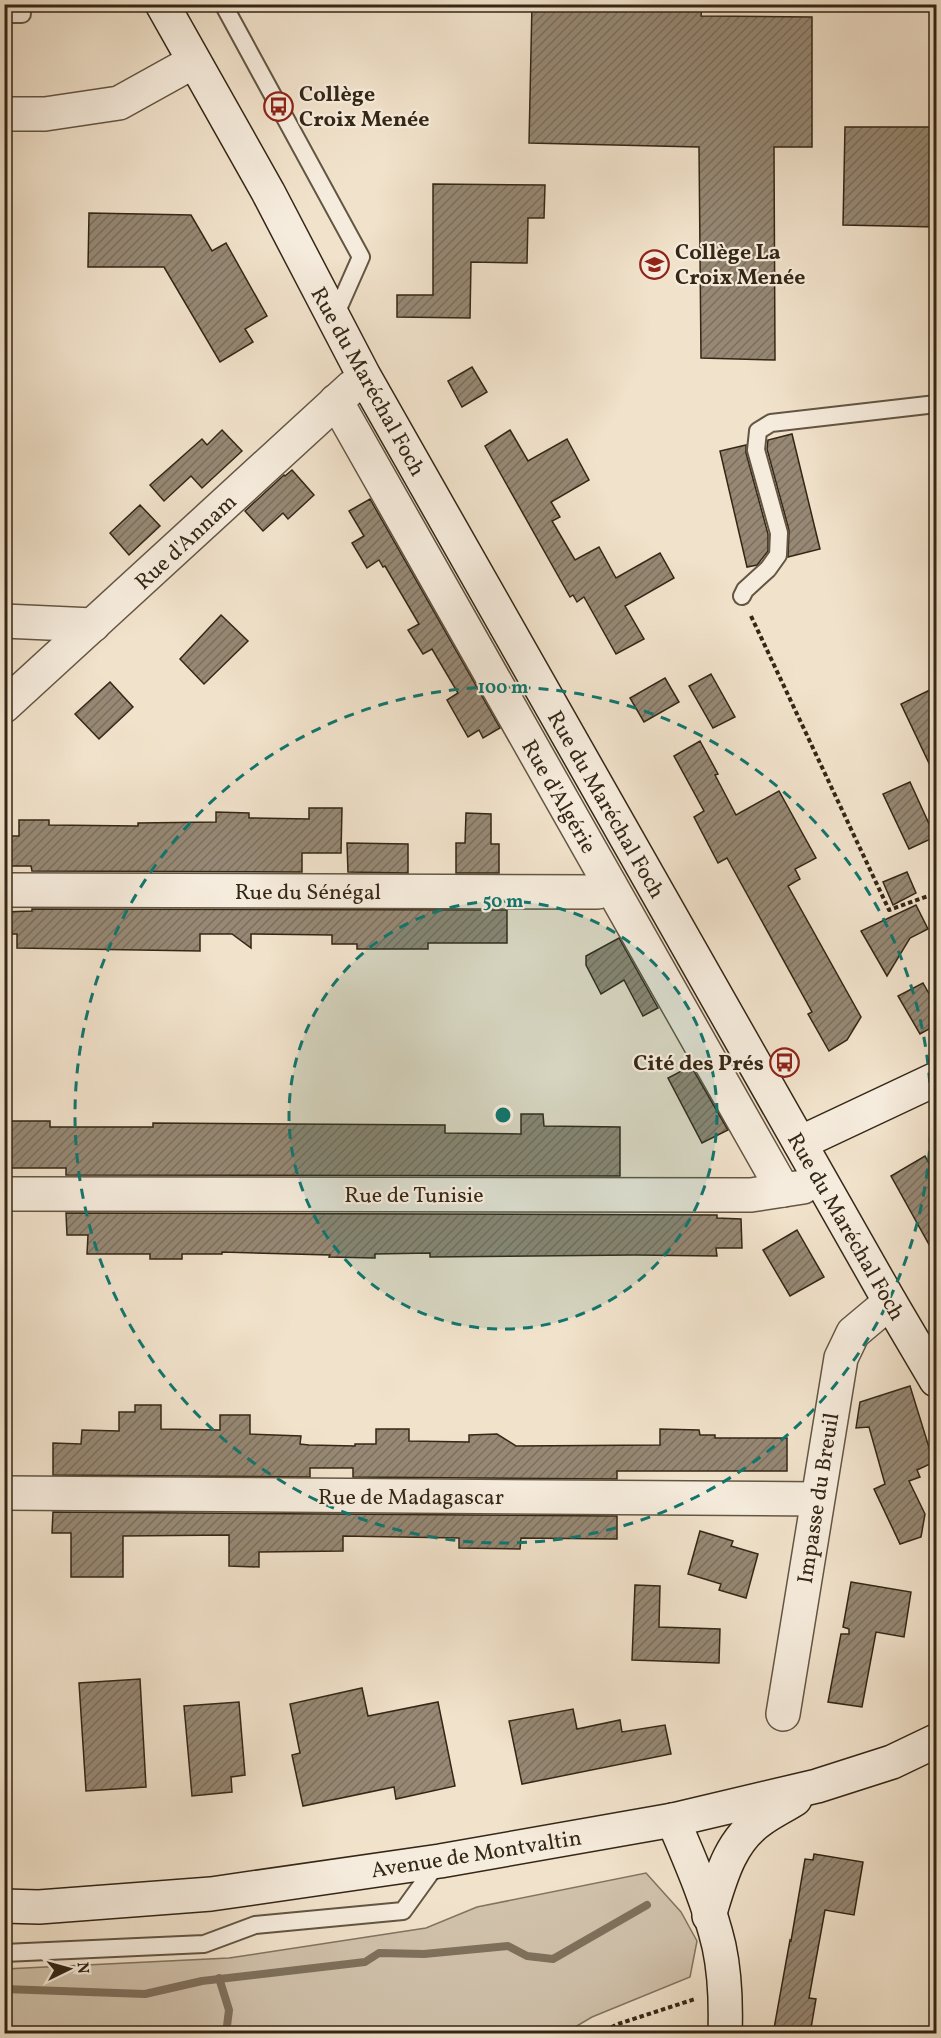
<svg xmlns="http://www.w3.org/2000/svg" width="941" height="2038" viewBox="0 0 941 2038" font-family="Vollkorn,serif">
	<defs>
		<pattern id="building-hatch" width="6" height="6" patternUnits="userSpaceOnUse" patternTransform="scale(1.5)"><rect width="6" height="6" fill="#968874"/><path d="M-1 1l2-2M0 6l6-6M5 7l2-2" fill="none" stroke="#7b6f5e"/></pattern>
	</defs>
	<rect width="100%" height="100%" fill="#f1e2cb"/>
	<filter id="stains"><feTurbulence type="fractalNoise" baseFrequency=".00333" numOctaves="4"/><feColorMatrix values="0 0 0 0 .2 0 0 0 0 .09 0 0 0 0 .02 0 0 0 .5 -.17"/></filter>
	<radialGradient id="worn" r=".72"><stop offset=".6" stop-color="#630" stop-opacity="0"/><stop offset="1" stop-color="#630" stop-opacity=".3"/></radialGradient>
	<path fill="#d1c2ac" stroke="#827461" stroke-width="1.5" d="M646,1873L681,1912L697,1941L690,1977L592,2017L565,2033H5V1969L229,1958L426,1928L477,1907Z"/>
	<g fill="none" stroke-linecap="round" stroke-linejoin="round">
		<g stroke="#7f715d" stroke-width="8">
			<path d="M219,1978L229,2010L226,2034"/>
			<path d="M4,1989L145,1994L202,1981L365,1962L379,1953L424,1954L508,1946L527,1956L553,1959L647,1905"/>
		</g>
	</g>
	<g fill="url(#building-hatch)" stroke="#342716" stroke-width="1.5">
		<path d="M532,4L702,5L701,16L812,17V147H774L775,360L701,358L699,147L529,143Z"/>
		<path d="M845,127H936V227L843,225Z"/>
		<path d="M433,184L545,185L544,218H528L527,263L471,262L470,318L397,317V295H433Z"/>
		<path d="M89,213L191,215L212,251L226,243L267,316L245,329L253,342L220,362L164,267H88Z"/>
		<path d="M472,367L487,392L462,407L448,381Z"/>
		<path d="M222,430L242,451L202,488L191,476L164,501L150,485L202,439L207,445Z"/>
		<path d="M510,430L528,461L567,439L589,480L551,502L560,517L552,521L575,560L599,547L616,578L660,553L674,578L625,606L644,639L616,654L584,597L577,602L573,595L570,597L485,446Z"/>
		<path d="M792,434L820,549L788,557L789,530L767,449L768,440Z"/>
		<path d="M746,445V453L768,534V551L757,565L747,567L720,451Z"/>
		<path d="M292,470L314,495L288,519L283,513L263,531L245,511L284,475L285,476Z"/>
		<path d="M370,499L500,728L483,738L479,730L468,737L447,700L458,693L432,649L423,654L408,630L419,624L385,566L383,567L379,560L367,568L352,543L364,536L349,511Z"/>
		<path d="M140,505L160,526L129,555L110,533Z"/>
		<path d="M221,615L248,641L204,684L180,659Z"/>
		<path d="M711,674L735,717L713,728L689,686Z"/>
		<path d="M665,678L679,702L644,722L630,698Z"/>
		<path d="M110,682L133,707L99,739L75,714Z"/>
		<path d="M936,687V778L901,704Z"/>
		<path d="M700,741L718,774L715,775L736,815L779,791L816,858L795,869L800,879L788,886L861,1017L847,1040L829,1051L808,1014L812,1012L727,858L718,863L694,817L704,811L674,756Z"/>
		<path d="M910,782L935,837L909,849L883,794Z"/>
		<path d="M309,808H342L341,853H302V872L32,871L31,866H4V836H19V820H49V825L138,826V823L216,822V812L249,813V818L309,819Z"/>
		<path d="M466,813L491,814V844H499V873H456V843H465Z"/>
		<path d="M347,843L408,844V873L348,872Z"/>
		<path d="M907,872L916,893L893,905L883,882Z"/>
		<path d="M916,905L928,929L910,938L887,976L861,931Z"/>
		<path d="M32,909L507,910V943H428V949H357V944H332V935L251,934V948L232,934H200V951L17,948V934H4V912L32,911Z"/>
		<path d="M619,938L658,1008L643,1016L624,980L601,994L586,965V956Z"/>
		<path d="M923,983L936,1006V1025L920,1034L898,996Z"/>
		<path d="M691,1066L728,1130L702,1143L668,1078Z"/>
		<path d="M521,1114H543L544,1126L620,1127V1176L66,1175V1168H4V1121H50V1127H153V1123L445,1125V1133L521,1134Z"/>
		<path d="M925,1156L936,1176V1257L891,1176Z"/>
		<path d="M66,1213L717,1215V1218L741,1219L742,1248H716L717,1256L634,1255L430,1257V1253L375,1254V1258L329,1257L330,1255L222,1252V1254H182V1259H150V1254H87L88,1235H67Z"/>
		<path d="M797,1230L824,1277L790,1296L763,1250Z"/>
		<path d="M910,1386L932,1457L930,1464L917,1470L920,1477L909,1481L925,1514L921,1537L900,1544L874,1489L885,1484L869,1427L856,1428L860,1402Z"/>
		<path d="M135,1405H161V1429L220,1430V1415H250V1434L301,1436L300,1444L309,1445L355,1446V1444H376V1429H409V1441L469,1442V1435L497,1434L516,1446L660,1445V1429L699,1430L700,1435H715V1438H787V1471H617V1479L353,1477V1468H310V1477L53,1475V1443L81,1444L82,1430L119,1431V1412H135Z"/>
		<path d="M53,1512L617,1516V1539L521,1538L520,1549L459,1548V1538L343,1536V1551L259,1552V1567L229,1566V1535L123,1536V1577H71V1533H52Z"/>
		<path d="M700,1531L733,1541L731,1546L758,1554L746,1598L719,1590L721,1584L688,1574Z"/>
		<path d="M851,1582L911,1592L904,1637L876,1632L862,1707L828,1702L841,1634H849V1629L843,1627Z"/>
		<path d="M635,1585L660,1586L659,1627L720,1629L719,1663L632,1660Z"/>
		<path d="M140,1679L146,1787L86,1791L79,1683Z"/>
		<path d="M362,1688L368,1716L438,1702L455,1786L396,1799L394,1787L303,1806L292,1755L300,1753L290,1704Z"/>
		<path d="M239,1702L245,1775L231,1777L232,1792L192,1796L184,1706Z"/>
		<path d="M573,1709L577,1729L620,1720L622,1732L665,1725L671,1754L522,1784L509,1721Z"/>
		<path d="M814,1854L863,1862L854,1915L825,1910L809,1998L816,1999L810,2034H773L790,1940L791,1941L805,1859L813,1860Z"/>
	</g>
	<g fill="none" stroke-linecap="round" stroke-linejoin="round">
		<defs>
			<g id="lane">
				<path d="M223,4L361,257L334,318"/>
				<path d="M4,14H22"/>
				<path d="M742,596L745,590L768,569L778,555L779,533L756,450L758,431L771,423L936,404"/>
				<path d="M4,1953L204,1944L255,1925L403,1911L439,1861"/>
			</g>
			<g id="street">
				<path d="M4,114H45L119,103L193,62"/>
				<path d="M336,401L783,1190"/>
				<path d="M4,621L93,625"/>
				<path d="M4,706L352,387"/>
				<path d="M4,890L598,892L610,885"/>
				<path d="M4,1194L751,1195L803,1187"/>
				<path d="M4,1493L817,1499"/>
				<path d="M783,1714L841,1358L853,1333L890,1302"/>
			</g>
			<g id="secondary">
				<path d="M162,4L268,192L364,376L890,1302L936,1380"/>
				<path d="M800,1143L936,1079"/>
				<path d="M673,1820C690,1860 709,1903 719,1946C725,1974 726,2005 725,2034"/>
				<path d="M4,1906L39,1907L211,1894L440,1861L673,1820L817,1786L892,1762L936,1741"/>
				<path d="M709,1916C720,1880 729,1841 762,1819C772,1812 784,1806 795,1799"/>
			</g>
		</defs>
		<use href="#lane" stroke="#635643" stroke-width="20"/>
		<use href="#street" stroke="#635643" stroke-width="36"/>
		<use href="#secondary" stroke="#342716" stroke-width="36"/>
		<g stroke="#342716" stroke-width="4" stroke-dasharray="4.5 3" stroke-linecap="butt">
			<path d="M751,616L889,910L931,895L936,894"/>
			<path d="M598,2034L618,2024L695,1999"/>
		</g>
		<use href="#lane" stroke="#f6ecdd" stroke-width="16"/>
		<use href="#street" stroke="#f6ecdd" stroke-width="33"/>
		<use href="#secondary" stroke="#f6ecdd" stroke-width="33"/>
	</g>
	<circle cx="503" cy="1115" r="214" fill="#0f766e" fill-opacity=".12"/>
	<g fill="none" stroke="#0f766e" stroke-width="3" stroke-dasharray="10 8">
		<circle cx="503" cy="1115" r="214"/>
		<circle cx="503" cy="1115" r="428"/>
	</g>
	<defs>
		<symbol id="bus-ring" viewBox="-11 -11 22 22"><circle r="9.5" fill="#f6ecdd" stroke="#8f2418" stroke-width="1.5"/><path d="M-5-6H5V4H4V6H2V4H-2V6H-4V4H-5ZM-3.5-4V0h7V-4ZM-3.5 1.2v1.5H-2V1.2ZM2 1.2v1.5H3.5V1.2Z" fill="#8f2418"/></symbol>
		<symbol id="school-ring" viewBox="-11 -11 22 22"><circle r="9.5" fill="#f6ecdd" stroke="#8f2418" stroke-width="1.5"/><path d="M0-5L7-2L0 1L-7-2ZM-4 1L0 2.5L4 1V4Q0 6-4 4Z" fill="#8f2418"/></symbol>
	</defs>
	<g fill-rule="evenodd">
		<use href="#bus-ring" x="262" y="90" width="33" height="33"/>
		<use href="#school-ring" x="638" y="248" width="33" height="33"/>
		<use href="#bus-ring" x="768" y="1046" width="33" height="33"/>
	</g>
	<g text-anchor="middle" stroke-width="4.5" stroke-linejoin="round" paint-order="stroke">
		<g font-size="22" font-weight="bold" fill="#342716" stroke="#f6ecdd" text-anchor="start">
			<text x="299" y="101">Collège<tspan x="299" dy="25">Croix Menée</tspan></text>
			<text x="675" y="259">Collège La<tspan x="675" dy="25">Croix Menée</tspan></text>
			<text x="764" y="1070" text-anchor="end">Cité des Prés</text>
		</g>
		<g font-size="22" fill="#342716" stroke="#f6ecdd">
			<text transform="translate(369 381) rotate(61)" y="8">Rue du Maréchal Foch</text>
			<text transform="translate(185 541) rotate(-43)" y="8">Rue d'Annam</text>
			<text transform="translate(560 796) rotate(60)" y="8">Rue d'Algérie</text>
			<text transform="translate(607 804) rotate(60)" y="8">Rue du Maréchal Foch</text>
			<text x="308" y="899">Rue du Sénégal</text>
			<text x="414" y="1202">Rue de Tunisie</text>
			<text transform="translate(847 1226) rotate(60)" y="8">Rue du Maréchal Foch</text>
			<text x="411" y="1504">Rue de Madagascar</text>
			<text transform="translate(817 1498) rotate(-81)" y="8">Impasse du Breuil</text>
			<text transform="translate(476 1853) rotate(-9)" y="8">Avenue de Montvaltin</text>
		</g>
	</g>
	<circle cx="503" cy="1115" r="9" fill="#0f766e" stroke="#f6ecdd" stroke-width="3"/>
	<g font-size="18" text-anchor="middle" font-weight="bold" fill="#0f766e" stroke="#f6ecdd" stroke-width="4.5" stroke-linejoin="round" paint-order="stroke">
		<text x="503" y="693">100 m</text>
		<text x="503" y="907">50 m</text>
	</g>
	<rect width="941" height="2038" fill="none" stroke="#f1e2cb" stroke-width="24"/>
	<rect x="6" y="6" width="929" height="2026" fill="none" stroke="#342716" stroke-width="3"/>
	<rect x="12" y="12" width="917" height="2014" fill="none" stroke="#342716" stroke-width="1.5"/>
	<g transform="translate(69 1969) rotate(85)" stroke="#f6ecdd" stroke-width="4.5" paint-order="stroke">
	<path d="M0-4.5L10 22L0 15L-10 22Z" fill="#342716"/>
	<text y="-9" font-size="16" font-weight="bold" text-anchor="middle" fill="#342716">N</text>
	</g>
	<rect width="100%" height="100%" filter="url(#stains)"/>
	<rect width="100%" height="100%" fill="url(#worn)"/>
</svg>
